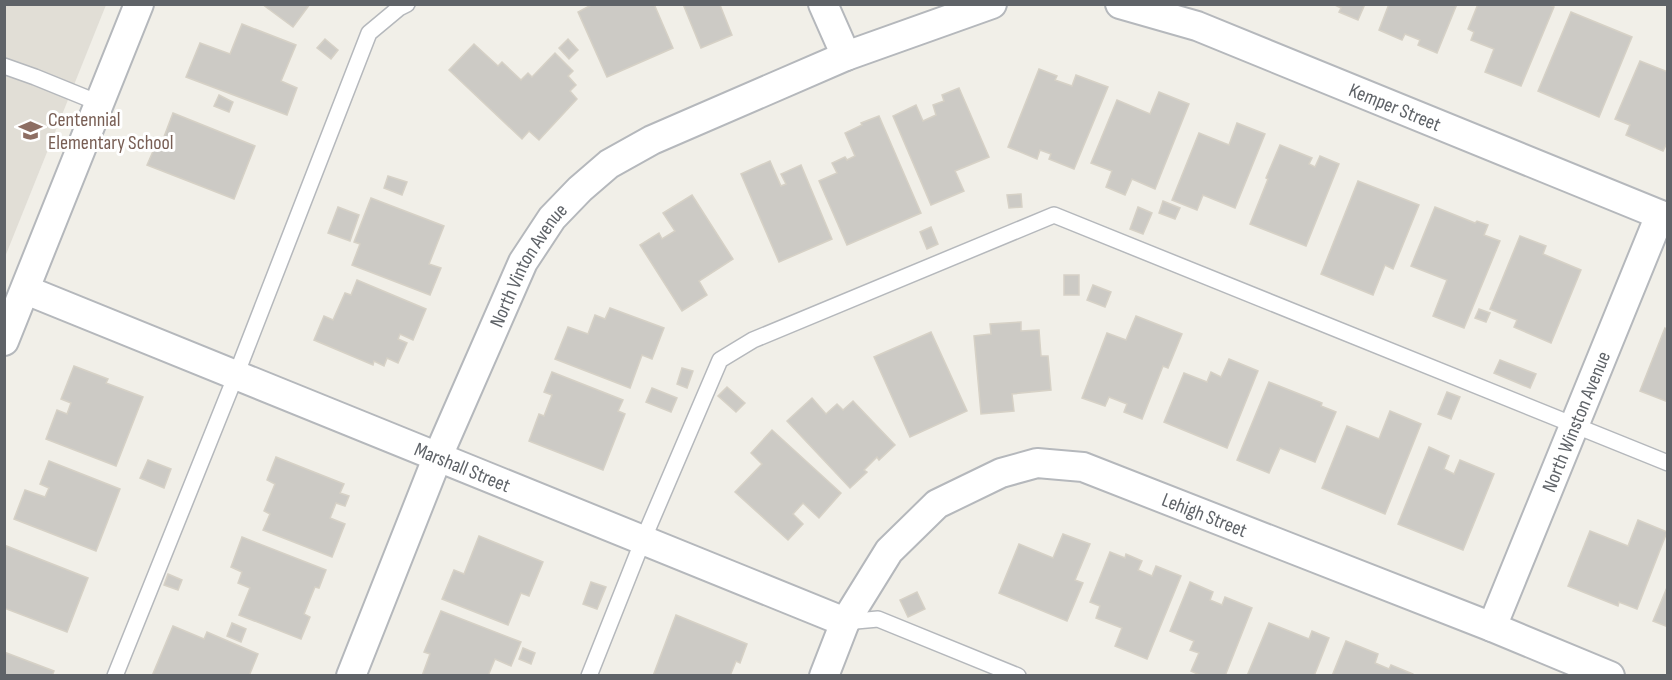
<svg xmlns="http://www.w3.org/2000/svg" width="1672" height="680" viewBox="0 0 1672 680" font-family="'Sofia Sans Condensed',sans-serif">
	<rect width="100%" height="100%" fill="#f1efe8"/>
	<path fill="#e1ded6" d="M5,5H106L5,257Z"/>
	<g fill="#cccac5" stroke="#d6d1c6" stroke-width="1.5">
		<path d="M262,4H310L293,27Z"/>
		<path d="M593,4H654L673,48L607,77L578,12Z"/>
		<path d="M683,4H722L720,5L732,35L701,48Z"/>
		<path d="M1333,4H1365L1358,20L1339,12L1341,8Z"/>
		<path d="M1389,4H1457L1437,53L1418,45L1420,40L1405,34L1402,40L1379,30Z"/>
		<path d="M1478,4H1547L1554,7L1521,86L1485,72L1494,49L1471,40L1474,32L1468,29Z"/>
		<path d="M1571,12L1632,37L1599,117L1538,91Z"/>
		<path d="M242,24L296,45L281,81L297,88L287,115L186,77L200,43L230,54Z"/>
		<path d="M325,39L338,50L331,59L317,48Z"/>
		<path d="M568,39L578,50L569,59L559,48Z"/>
		<path d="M474,44L498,66L502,62L521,80L528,73L532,77L555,53L573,71L568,76L576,85L570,91L577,99L539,140L529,131L522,139L449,70Z"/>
		<path d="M1640,61L1668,72V141L1663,151L1626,135L1630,125L1615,119Z"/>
		<path d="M1039,69L1057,76L1055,80L1072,86L1076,75L1108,87L1074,169L1049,159L1051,154L1040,150L1037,159L1008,147Z"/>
		<path d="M959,88L989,157L955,171L964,191L931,205L893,116L916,105L923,121L936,115L933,105L944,101L942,95Z"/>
		<path d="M1159,92L1189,104L1155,189L1132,179L1125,195L1106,187L1112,171L1091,163L1117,100L1150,114Z"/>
		<path d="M219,95L233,102L229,112L214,106Z"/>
		<path d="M173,113L255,146L234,199L147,165L154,149L159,150Z"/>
		<path d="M879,116L921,213L847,245L819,181L837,173L832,163L845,157L847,160L855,156L845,133L862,125L861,123Z"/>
		<path d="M1237,123L1265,134L1235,208L1203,195L1197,210L1172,200L1199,133L1229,145Z"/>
		<path d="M1280,145L1312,158L1309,164L1315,167L1320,156L1339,164L1306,246L1250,224L1268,179L1266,178Z"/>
		<path d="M770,161L781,186L786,184L781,174L801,165L832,239L779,262L741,174Z"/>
		<path d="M388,176L407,182L402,195L384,188Z"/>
		<path d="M1358,181L1419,205L1393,269L1385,265L1373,295L1321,274Z"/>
		<path d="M1021,194L1022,207L1009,208L1007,195Z"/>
		<path d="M692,195L733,259L699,281L707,295L682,311L640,245L659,233L662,239L675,231L663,213Z"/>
		<path d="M371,198L444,226L429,264L441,268L430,295L352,265L360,244L354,242Z"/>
		<path d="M1163,201L1180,208L1175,219L1159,213Z"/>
		<path d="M338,207L359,215L350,241L328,233Z"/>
		<path d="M1138,207L1152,213L1143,234L1130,229Z"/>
		<path d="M1435,207L1475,223L1477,221L1488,225L1484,235L1500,241L1464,328L1433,316L1447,280L1411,266Z"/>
		<path d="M931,227L938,244L927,249L920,232Z"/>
		<path d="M1520,236L1546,246L1543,254L1581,270L1551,343L1514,327L1517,320L1490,309Z"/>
		<rect x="1064" y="275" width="15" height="20"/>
		<path d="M357,280L426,309L413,340L400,334L398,339L407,343L398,363L387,358L384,366L374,361L373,365L314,340L324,316L333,320L345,293L351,295Z"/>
		<path d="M1093,285L1111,292L1105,307L1087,300Z"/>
		<path d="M610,308L664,328L652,359L642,355L630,388L555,359L568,327L588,334L595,315L605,319Z"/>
		<path d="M1479,309L1490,313L1486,322L1475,318Z"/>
		<path d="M1136,316L1182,334L1168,368L1163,366L1142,419L1124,412L1127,404L1109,397L1105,406L1082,398L1107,333L1126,340Z"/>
		<path d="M1021,322V331L1039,330L1041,356H1048L1051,390L1012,394L1014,411L981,414L974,336L991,334L990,324Z"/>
		<path d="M1665,328L1668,330V402L1640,391Z"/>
		<path d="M931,332L967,411L910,437L874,357Z"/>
		<path d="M1229,359L1258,371L1227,448L1164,422L1184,373L1207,382L1211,372L1221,377Z"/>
		<path d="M1500,360L1536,374L1530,388L1494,373Z"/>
		<path d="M74,366L108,379L106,383L143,397L116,466L46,439L57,410L67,414L71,403L61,399Z"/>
		<path d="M682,368L693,371L687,388L677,384Z"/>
		<path d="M552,372L623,400L618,411L625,414L603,470L529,441L539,414L544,416L552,395L544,392Z"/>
		<path d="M1269,382L1322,403L1321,406L1336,412L1315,462L1280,448L1269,473L1237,460Z"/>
		<path d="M727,387L745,403L736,412L718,396Z"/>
		<path d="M652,388L677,398L671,412L646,402Z"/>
		<path d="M1447,392L1460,397L1451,419L1438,414Z"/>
		<path d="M812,398L826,414L837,404L843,410L853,401L895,445L879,460L877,457L864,470L867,472L850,488L787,421Z"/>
		<path d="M1390,411L1421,424L1385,514L1322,488L1347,426L1379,439Z"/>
		<path d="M772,430L841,493L819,518L803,503L793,514L803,524L788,540L735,492L762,464L751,453Z"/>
		<path d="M1429,447L1449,456L1444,469L1454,474L1460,460L1494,474L1463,550L1398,524Z"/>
		<path d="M276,457L344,484L340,493L349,496L345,506L336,503L330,518L345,524L332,557L263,530L270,514L264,511L275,484L267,480Z"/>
		<path d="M148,460L171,469L164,488L140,478Z"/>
		<path d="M49,461L120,489L96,551L14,519L25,490L45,497L49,488L40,484Z"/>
		<path d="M1638,520L1667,532L1637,609L1619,602L1618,606L1568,586L1590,531L1628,546Z"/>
		<path d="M1063,534L1090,544L1075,580L1083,583L1067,621L999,593L1019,544L1053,558Z"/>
		<path d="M479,536L543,562L529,596L521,593L508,625L442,599L454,570L464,574Z"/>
		<path d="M242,537L326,570L319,588L315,587L304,614L310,617L301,639L239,615L250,588L238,583L242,572L231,567Z"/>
		<path d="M4,545L88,578L67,632L4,608Z"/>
		<path d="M1110,552L1125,558L1126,554L1142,561L1138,570L1152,576L1156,566L1181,576L1147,659L1115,646L1122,628L1096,618L1100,606L1090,602Z"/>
		<path d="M168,574L182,580L178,590L164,585Z"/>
		<path d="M591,582L606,587L597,609L583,604Z"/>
		<path d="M1190,582L1213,592L1210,600L1222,605L1225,597L1252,608L1225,676H1202L1191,671L1199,653L1190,650L1194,641L1170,631Z"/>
		<path d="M1668,585V627L1653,621Z"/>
		<path d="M917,592L925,609L908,617L900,600Z"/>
		<path d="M441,611L521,642L511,666L495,659L488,676H422L430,654L424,652Z"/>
		<path d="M676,615L747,644L740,663L736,661L730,676H653Z"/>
		<path d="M232,623L246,629L241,642L227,636Z"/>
		<path d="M1269,623L1309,639L1312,631L1329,638L1314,676H1247Z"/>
		<path d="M173,626L204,639L207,632L258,654L249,676H152Z"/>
		<path d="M1346,641L1378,654L1375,663L1389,669L1391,665L1413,674V676H1332Z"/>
		<path d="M523,648L535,653L531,664L519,659Z"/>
		<path d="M4,652L54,671L52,676H4Z"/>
	</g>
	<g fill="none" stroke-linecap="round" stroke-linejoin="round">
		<defs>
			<g id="lane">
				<path d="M4,66L35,77L99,103"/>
				<path d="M845,622L878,619L1018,676"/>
				<path d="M115,676L236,375L369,33L399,8L407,4"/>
				<path d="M589,676L643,540L720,360L753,340L1054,215L1668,463"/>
			</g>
			<g id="street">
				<path d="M823,4L846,56"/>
				<path id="s1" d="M1120,4L1197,26L1668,218"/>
				<path id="s2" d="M26,290L845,622L824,676"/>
				<path d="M4,341L139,4"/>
				<path id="s3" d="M845,622L889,551L937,504L1001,473L1037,463L1083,467L1492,627L1610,676"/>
				<path id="s4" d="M1492,627L1660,215"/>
				<path id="s5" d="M351,676L438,456L523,262L552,218L580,189L609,164L652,140L846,56L992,4"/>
			</g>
		</defs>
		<use href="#lane" stroke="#b5b8bc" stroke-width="18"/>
		<use href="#street" stroke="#b5b8bc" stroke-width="32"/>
		<use href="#lane" stroke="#fff" stroke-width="15"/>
		<use href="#street" stroke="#fff" stroke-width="28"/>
	</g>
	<defs>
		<symbol id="school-bare" viewBox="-9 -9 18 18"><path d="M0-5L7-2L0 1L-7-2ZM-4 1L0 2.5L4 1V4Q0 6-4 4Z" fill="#8d6e63" stroke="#fff" stroke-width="2.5" paint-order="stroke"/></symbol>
	</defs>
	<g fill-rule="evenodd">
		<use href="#school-bare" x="14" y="114" width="33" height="33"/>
	</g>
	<g text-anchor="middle" stroke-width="6" stroke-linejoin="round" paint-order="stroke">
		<g font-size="20" fill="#5f6368" stroke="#fff">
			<text dy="7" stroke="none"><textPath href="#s1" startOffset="294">Kemper Street</textPath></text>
			<text dy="7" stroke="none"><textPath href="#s5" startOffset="448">North Vinton Avenue</textPath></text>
			<text dy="7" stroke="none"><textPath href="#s4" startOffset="222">North Winston Avenue</textPath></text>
			<text dy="7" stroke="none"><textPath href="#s2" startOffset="471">Marshall Street</textPath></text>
			<text dy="7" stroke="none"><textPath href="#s3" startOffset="436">Lehigh Street</textPath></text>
		</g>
		<g font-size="20" fill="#785e54" stroke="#fff" text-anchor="start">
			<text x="48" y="126">Centennial<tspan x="48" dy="23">Elementary School</tspan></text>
		</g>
	</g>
	<rect width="1672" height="680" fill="none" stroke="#5f6368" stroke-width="12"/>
</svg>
